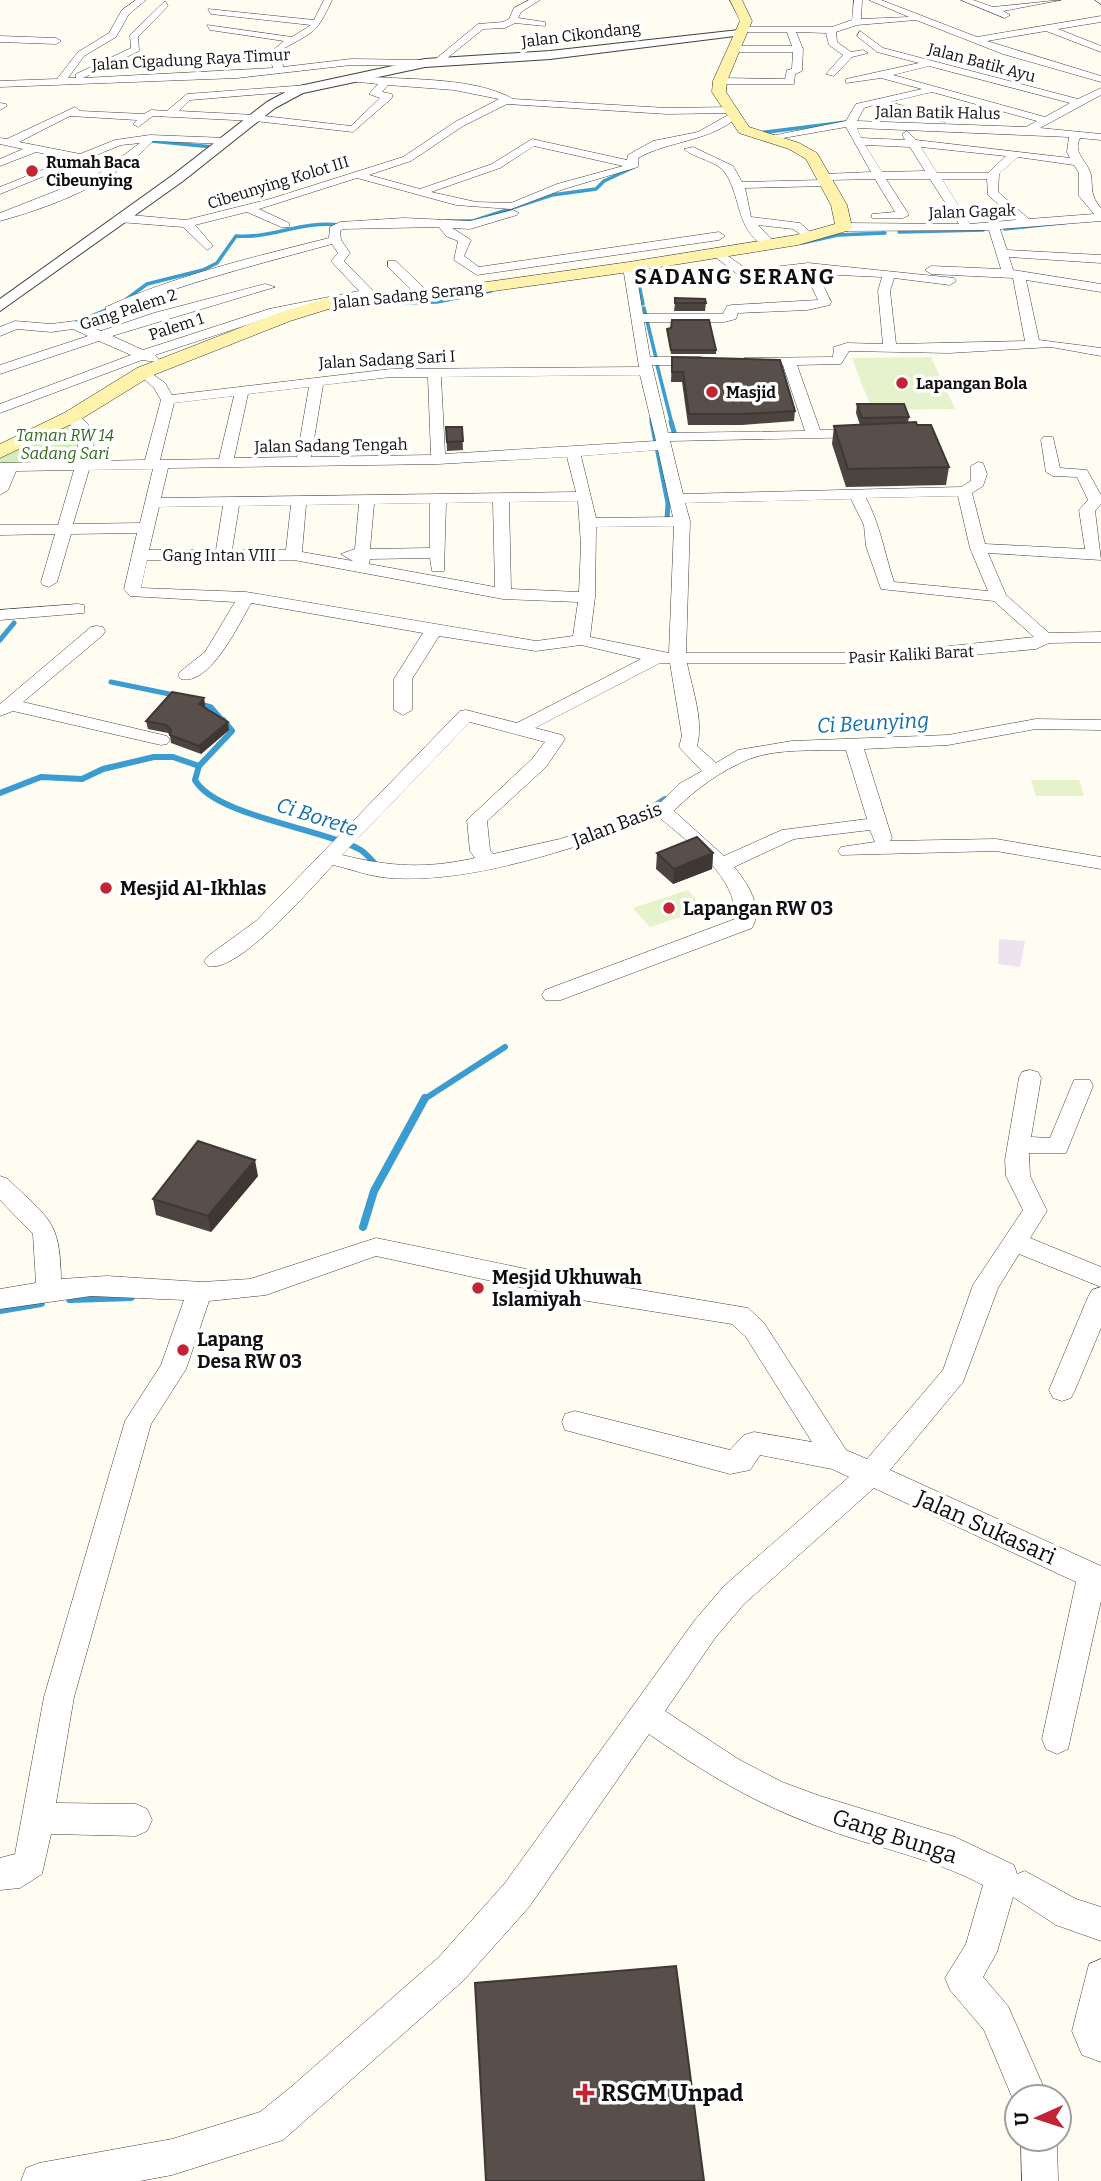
<svg xmlns="http://www.w3.org/2000/svg" width="1101" height="2181" viewBox="0 0 1101 2181" font-family="Bitter,serif">
	<rect width="100%" height="100%" fill="#fffcf1"/>
	<path fill="#ece3ee" d="M999,939L1025,941L1020,967L998,964Z"/>
	<path fill="#d5ebb9" d="M69,420L80,426L79,465H0V454Z"/>
	<g fill="#e6f2cb">
		<path d="M931,357L955,409L872,410L852,358Z"/>
		<path d="M1031,780H1079L1084,796H1036Z"/>
		<path d="M688,890L704,909L650,927L633,908Z"/>
	</g>
	<g fill="none" stroke-linecap="round" stroke-linejoin="round">
		<g stroke="#3a9cd0" stroke-width="3.5">
			<path d="M759,133L846,122"/>
			<path d="M151,141L213,147L209,152"/>
			<path d="M447,221H473L552,195L596,189L604,181L634,167L635,162"/>
			<path d="M1005,229L1070,222"/>
			<path d="M899,232L983,230"/>
			<path d="M802,243L838,235L885,233"/>
			<path d="M124,301L147,284L203,270L217,263L236,236C272,239 302,220 340,225"/>
			<path d="M368,304L437,302L491,291"/>
			<path d="M643,304L636,270L644,269"/>
			<path d="M644,308L646,317"/>
			<path d="M647,321L656,358"/>
			<path d="M69,325L113,307"/>
			<path d="M657,365L672,424"/>
			<path d="M651,418L652,424"/>
		</g>
		<g stroke="#3a9cd0" stroke-width="5">
			<path d="M652,422L656,443"/>
			<path d="M671,422L674,432"/>
			<path d="M657,447L668,503L667,520"/>
			<path d="M0,640L14,623"/>
			<path d="M111,682L179,696"/>
			<path d="M197,703L211,707L224,722"/>
		</g>
		<g stroke="#3a9cd0" stroke-width="6">
			<path d="M223,720L232,731L199,766L195,780C214,815 321,829 357,848C365,851 371,860 377,866"/>
			<path d="M0,793L41,777L82,779L103,769L154,757H173L199,766"/>
			<path d="M643,813L665,799"/>
			<path d="M423,1100L505,1047"/>
		</g>
		<g stroke="#3a9cd0" stroke-width="8">
			<path d="M363,1227L374,1191L425,1098"/>
			<path d="M70,1299L131,1297"/>
			<path d="M0,1310L41,1303"/>
		</g>
		<defs>
			<g id="minor">
				<path d="M136,0H146L129,14L116,37L84,56L68,78H76V74L131,48L130,35L165,1L168,6L138,37L139,51L83,78L273,68L270,57L198,60L193,57L198,54L272,51L284,41L210,30L207,25L292,37L311,25L211,14L208,9L314,20L324,0H332C316,34 315,31 281,50L283,67L351,59L425,60L430,63L425,66L351,65L237,78L0,87V81L57,79L78,52L109,33L122,10Z"/>
				<path d="M529,0H540L521,12L518,18L545,22V26L515,23L505,28L483,29L440,64L432,62L478,24L503,22L509,19L514,8Z"/>
				<path d="M854,0H862L861,19L909,17L869,0H881L977,37L1101,16V22L1058,29L1101,46V52L1046,31L987,41L1101,76V82L1003,54L916,20L857,25L836,32L837,42L851,52L863,50L868,53L852,57L834,76L826,74L843,55L829,45L826,33L796,32L803,49L802,71L795,74L794,84H720L715,81L720,78L785,79L787,70L792,69L793,52H733L728,49L733,46H792L787,32H742L739,27H832L852,20Z"/>
				<path d="M961,0H973L993,7L1061,0L1003,11L1010,15L1005,18Z"/>
				<path d="M1095,0H1101V4Z"/>
				<path d="M860,31L883,48L1078,99L1101,88V95L1040,128L1101,134V140L1080,138C1072,154 1088,161 1091,175C1093,191 1090,195 1101,208V221L1000,229L1007,250L1101,255V263L1009,257L1013,270L1101,284V292L1026,280L1039,340L1101,348V356L1051,347L949,353L849,351L841,364L797,365L820,430H862L867,431V437L670,441L683,494L961,487L971,481V466L978,462L983,463L987,474L983,486L972,493L985,544L1085,549L1079,510L1088,500L1077,477L1053,476L1046,472L1041,440L1043,437H1053L1060,468L1087,470L1101,495V504L1095,511L1101,560L988,553L1006,595L1049,633L1101,632V642L1049,643L1036,649L886,663H687C692,689 704,720 697,746L716,763L738,750L792,741L948,735L1036,719L1101,720V730L1036,729L948,745L864,749L892,838L890,841L996,839L1101,857V869L996,851L841,855L838,851L841,847L875,842L870,830L794,839L734,867C747,882 764,908 752,928L561,1000H545L542,995L545,990L735,919C738,877 689,843 660,818C579,846 475,884 390,878C371,877 351,869 333,865C311,888 238,974 208,966L204,961L208,956L256,921L460,711L466,710L517,723L641,659L581,645L536,651L439,636L412,679V710L403,715L394,710V679L423,633L251,603C239,624 210,686 181,679L178,675L181,671L205,652L235,602L130,596L124,589L137,533L71,534L57,582L49,587L43,585L41,582L55,534L0,535V525H58L74,470L16,471L8,490L0,495V463L76,461L79,434L64,417L71,413C94,420 97,441 91,461L145,460L161,400L154,388L137,372L144,368L165,383L172,395L391,369L639,367L623,267L629,263L635,267L643,314H723L727,306L732,305L818,300L804,271L741,277L714,256L712,253L718,249L748,270L808,263L954,278L956,281L950,285L894,278L890,291L896,344L1025,341L1013,278L931,274L925,270L931,266L1001,269L989,230L844,231L838,227L844,223L959,224L930,179H886L909,215L903,218H872V214L895,212L875,179L829,180L833,183L827,186L745,188L751,217L800,223L816,237L810,241L793,229L758,225L776,244L770,248C736,235 742,199 726,174C719,161 695,159 684,149L693,147L733,166L742,182L822,180L818,177L824,174L871,172L846,127L766,141L761,138L846,121L856,104L922,89L881,78L846,83V79L919,63L877,52L857,36ZM929,66L1070,103L1045,117L893,75ZM932,92L1037,121L1026,127L857,121L864,108L877,104L945,122V118L890,102ZM857,128L1069,137L1067,152L1070,158L916,140L907,131L902,134L905,140L861,138ZM865,145L910,147L925,171L882,172ZM921,147L1006,156L988,173H937ZM1018,157L1074,165L1079,173V196L1094,214L1029,219L998,192L999,174ZM942,179H987L988,195L1016,220L970,224ZM818,274L882,277L878,291L883,344L847,343L834,347L833,357L744,358V364L749,365H783L805,431L668,433L652,365H701L708,361L701,357H650L644,322H724L736,319L738,313L807,310L830,305L831,302ZM640,375L656,441L445,454L441,377ZM391,377H428L431,455L311,457L323,385ZM309,387L297,457L234,458L248,394ZM234,396L219,459L160,460L174,403ZM658,450L673,517L596,518L581,456ZM567,457L576,492L161,498L168,468L438,464ZM153,469L140,523L73,524L89,470ZM958,496L970,548L988,591L894,582C884,552 881,527 866,498ZM851,499L864,525L866,546L881,589L994,601L1034,637L886,653H686L690,521L685,503ZM578,501L581,545L579,592L511,589L509,502ZM493,502L495,587L369,564L370,559L430,558L432,571H444L446,503ZM430,503V548L370,549L374,504ZM359,504L355,549L341,554L353,561L302,552L306,505ZM291,505L286,550H232L239,506ZM223,506L216,550H149L159,507ZM674,526L669,653L590,637L595,597L596,527ZM147,560H294L503,599L578,602L573,636L536,641L246,592L141,588ZM660,663H670L682,736L679,747L702,771L679,784L656,807L560,839L493,854L490,850L487,821L546,767L565,739L562,735L535,728ZM470,722L545,742L532,759L467,820L470,851L475,858C426,869 391,867 342,855ZM846,750L867,819L782,830L724,856L674,811C694,790 722,770 749,759C778,748 816,751 846,750Z"/>
				<path d="M0,36L56,38L61,41L56,44L0,42Z"/>
				<path d="M354,76C401,80 473,76 513,99L667,108L730,107L735,110L730,113L667,114L507,104L463,126L411,161L369,175L420,189L492,164L532,139L627,160L628,155L653,141L698,132L730,114L739,116C710,142 670,140 638,158V167L564,189L511,209L456,205L357,178L259,209L289,223V227H281L247,212L195,225L213,246L207,250L183,227L119,222L113,218L119,214L186,220L270,199L403,157L455,122L499,99L454,90L388,85L382,92L392,94V98L353,132L255,121L153,116L138,127L133,124L137,120L70,116L19,142L80,154L115,140L150,135L227,138L232,141L227,144L153,141C114,183 54,206 0,221V213L97,175L140,143L121,145L0,194V187L69,159L36,152L0,166V159L23,149L0,144V138L7,139L75,107L80,111L144,114L151,110L167,111L187,94L308,85L312,90L190,100L179,111L255,115L351,126L380,98L369,94L378,84L350,81ZM534,146L623,166L557,184L511,203L476,202L431,192L500,168Z"/>
				<path d="M0,103L6,104L7,106L0,110Z"/>
				<path d="M513,210L519,213L517,215L470,229L452,228L471,240L464,256L479,267L719,232L725,236L719,240L477,275L454,260L458,241L446,236L439,227L343,229L340,231L341,240L350,253L344,261L376,294V300L365,297L277,315L155,355L159,359L157,362L142,360L0,413V404L131,355L99,341L0,374V365L88,336L73,329L51,332L17,329L0,336V327L15,321L51,324L75,321L101,331L154,313L265,284L275,287L112,336L143,350L269,309L359,291L331,261L338,253L332,244C270,261 207,277 146,299C134,303 120,315 106,313V307C177,275 254,257 329,238L330,227L340,222L404,218L470,221Z"/>
				<path d="M388,261H396L428,292V298H420L388,267Z"/>
				<path d="M78,604L84,605V613L0,620V610Z"/>
				<path d="M97,626L103,627L105,631L103,635L23,702L167,736L170,740L167,744L161,745L13,711L0,716V704L91,627Z"/>
				<path d="M1030,1070L1038,1072L1041,1078L1031,1137L1050,1138L1074,1080H1090L1093,1086L1066,1153H1029L1030,1176L1047,1211L1030,1238L1101,1267V1287L1019,1254L998,1288L963,1382L890,1470L1101,1566V1601L1068,1749L1057,1754L1046,1749L1042,1739L1076,1582L874,1488L744,1604L715,1638L665,1711L738,1759L782,1782L820,1796L955,1837L1014,1865L1017,1874L1025,1871L1076,1899L1101,1907V1941L1056,1925L1013,1897L997,1952L983,1977L1008,2006L1048,2097H1017V2109L984,2030L950,1990L945,1978L966,1944L983,1885C930,1857 872,1847 817,1826C752,1802 705,1773 649,1734L529,1907L463,1981L283,2140L172,2175L140,2181H21L26,2168L39,2163L172,2139L260,2112L291,2087L439,1957L505,1883L695,1620L724,1586L849,1477L832,1469L760,1455L750,1470L730,1474L565,1430L562,1422L565,1414L575,1411L730,1450L744,1435L754,1432L812,1442L746,1337L732,1324L575,1299L376,1256L266,1295L209,1301L186,1369L151,1424L74,1697L56,1803L136,1804L147,1809L152,1820L147,1831L136,1836L51,1834L42,1874L20,1888L0,1890V1858L15,1854L44,1697L125,1421L161,1365L184,1300L91,1296L0,1309V1289L36,1283L33,1234L0,1200V1176L8,1179C49,1220 60,1219 61,1279L107,1276L202,1282L250,1279L376,1238L575,1279L748,1308L764,1323L846,1450L867,1459L943,1370L973,1285L1023,1210L1006,1176L1005,1160L1019,1078L1022,1072Z"/>
				<path d="M1101,1287V1328L1075,1390L1071,1398L1062,1401L1053,1398L1049,1390L1088,1297L1092,1290Z"/>
				<path d="M1101,1959V2062L1082,2055L1072,2031L1089,1964Z"/>
				<path d="M1021,2139H1057L1058,2181H1022Z"/>
			</g>
			<path id="tertiary" d="M739,30L743,31V35L550,59L425,67L303,93L275,108L183,181L0,311V299L173,175L267,102L295,87L425,59L550,51Z"/>
			<path id="secondary" d="M730,0H742L752,21L727,81L726,92L749,127L799,143L817,153L847,205L852,227L850,230L798,245L629,272L444,298L335,307L290,321L151,376L78,421L0,458V444L64,413L137,368L278,313L327,298L444,288L629,262L796,235L835,224L831,205L806,159L789,149L739,133L712,92L713,81L740,21Z"/>
		</defs>
		<use href="#minor" stroke="#424242" stroke-width="1"/>
		<use href="#tertiary" stroke="#424242" stroke-width="2"/>
		<use href="#secondary" stroke="#313131" stroke-width="1"/>
		<use href="#minor" fill="#fff" fill-rule="evenodd"/>
		<use href="#tertiary" fill="#fff" fill-rule="evenodd"/>
		<use href="#secondary" fill="#fff2ac" fill-rule="evenodd"/>
	</g>
	<g fill="#4c4440">
		<path d="M675,303H706L705,311H674Z"/>
		<path d="M667,329L716,350V354H671Z"/>
		<path d="M672,357L795,411L794,421L742,425H688L682,382H671Z"/>
		<path d="M857,404L909,417L908,422L917,425L949,467L946,485L846,487L832,444L834,426L860,425L856,413Z"/>
		<path d="M446,427H462L463,450L447,451Z"/>
		<path d="M204,698L205,706V707L229,730L201,754L171,743L170,736L168,733L148,729L146,721Z"/>
		<path d="M657,853H713L712,869L673,884L656,869Z"/>
		<path d="M258,1176L211,1232L156,1215L153,1199Z"/>
	</g>
	<g fill="#3e3734">
		<path d="M204,698L205,706L200,712L199,704Z"/>
		<path d="M228,722L229,730L201,754L199,746Z"/>
		<path d="M713,853L712,869L673,884L674,869Z"/>
		<path d="M255,1160L258,1176L211,1232L208,1216Z"/>
	</g>
	<g fill="#584f4b" stroke="#3e3734" stroke-width="2">
		<path d="M675,298L705,299L706,303H675Z"/>
		<path d="M672,320H709L716,350H671L667,329L671,328Z"/>
		<path d="M672,357L780,360L795,411L743,414H689L683,372H672Z"/>
		<path d="M857,404H904L909,417L862,418Z"/>
		<path d="M916,422L917,425H931L949,467L848,469L834,426Z"/>
		<path d="M446,427H462L463,441L447,442Z"/>
		<path d="M172,692L204,698L199,704L228,722L199,746L170,735L171,730L166,725L146,721Z"/>
		<path d="M697,837L713,853L674,869L657,853Z"/>
		<path d="M198,1141L255,1160L208,1216L153,1199Z"/>
		<path d="M676,1966L704,2181H486L475,1983Z"/>
	</g>
	<g fill="#c32333" stroke="#fff" stroke-width="2.5">
		<circle cx="32" cy="171" r="7"/>
		<circle cx="902" cy="383" r="7"/>
		<circle cx="712" cy="392" r="7"/>
		<circle cx="106" cy="888" r="7"/>
		<circle cx="669" cy="908" r="7"/>
		<circle cx="478" cy="1288" r="7"/>
		<circle cx="183" cy="1350" r="7"/>
		<path d="M581.5 2082.5h7v7h7v7h-7v7h-7v-7h-7v-7h7z"/>
	</g>
	<g text-anchor="middle" stroke-width="7" stroke-linejoin="round" paint-order="stroke">
		<g font-size="16" fill="#0f0f0f" stroke="#fff">
			<text transform="translate(581 34) rotate(-7)" y="6">Jalan Cikondang</text>
			<text transform="translate(191 59) rotate(-3)" y="6">Jalan Cigadung Raya Timur</text>
			<text transform="translate(982 62) rotate(15)" y="6">Jalan Batik Ayu</text>
			<text transform="translate(938 112) rotate(1)" y="6">Jalan Batik Halus</text>
			<text transform="translate(278 182) rotate(-17)" y="6">Cibeunying Kolot III</text>
			<text transform="translate(972 211) rotate(-2)" y="6">Jalan Gagak</text>
			<text transform="translate(408 295) rotate(-6)" y="6">Jalan Sadang Serang</text>
			<text transform="translate(128 309) rotate(-18)" y="6">Gang Palem 2</text>
			<text transform="translate(176 326) rotate(-18)" y="6">Palem 1</text>
			<text transform="translate(387 359) rotate(-3)" y="6">Jalan Sadang Sari I</text>
			<text transform="translate(331 445) rotate(-1)" y="6">Jalan Sadang Tengah</text>
			<text x="219" y="561">Gang Intan VIII</text>
			<text transform="translate(911 654) rotate(-3)" y="6">Pasir Kaliki Barat</text>
		</g>
		<g font-size="16" font-weight="bold" fill="#0f0f0f" stroke="#fff" text-anchor="start">
			<text x="46" y="168">Rumah Baca<tspan x="46" dy="18">Cibeunying</tspan></text>
			<text x="916" y="389">Lapangan Bola</text>
			<text x="726" y="398">Masjid</text>
		</g>
		<g font-size="16" font-style="italic" fill="#31691d" stroke="#fff">
			<text x="65" y="441">Taman RW 14<tspan x="65" dy="18">Sadang Sari</tspan></text>
		</g>
		<g font-size="19" fill="#0f0f0f" stroke="#fff">
			<text transform="translate(617 824) rotate(-21)" y="7">Jalan Basis</text>
		</g>
		<g font-size="19" font-weight="bold" fill="#0f0f0f" stroke="#fff" text-anchor="start">
			<text x="120" y="895">Mesjid Al-Ikhlas</text>
			<text x="683" y="915">Lapangan RW 03</text>
			<text x="492" y="1284">Mesjid Ukhuwah<tspan x="492" dy="22">Islamiyah</tspan></text>
			<text x="197" y="1346">Lapang<tspan x="197" dy="22">Desa RW 03</tspan></text>
		</g>
		<g font-size="21" font-weight="bold" letter-spacing="2" fill="#0f0f0f" stroke="#fff">
			<text x="735" y="284">SADANG SERANG</text>
		</g>
		<g font-size="21" font-style="italic" fill="#146da5" stroke="#fff">
			<text transform="translate(873 723) rotate(-3)" y="7">Ci Beunying</text>
			<text transform="translate(317 817) rotate(18)" y="7">Ci Borete</text>
		</g>
		<g font-size="23" fill="#0f0f0f" stroke="#fff">
			<text transform="translate(986 1527) rotate(24)" y="8">Jalan Sukasari</text>
			<text transform="translate(895 1836) rotate(18)" y="8">Gang Bunga</text>
		</g>
		<g font-size="23" font-weight="bold" fill="#0f0f0f" stroke="#fff" text-anchor="start">
			<text x="601" y="2101">RSGM Unpad</text>
		</g>
	</g>
	<g transform="translate(1038 2118) rotate(267)"><circle r="33" fill="#ffffff" stroke="#9f9f9f" stroke-width="2"/>
	<path d="M0-5L12 26L0 18L-12 26Z" fill="#c32333"/>
	<text y="-10" font-size="19" font-weight="bold" text-anchor="middle" fill="#0f0f0f">U</text>
	</g>
</svg>
